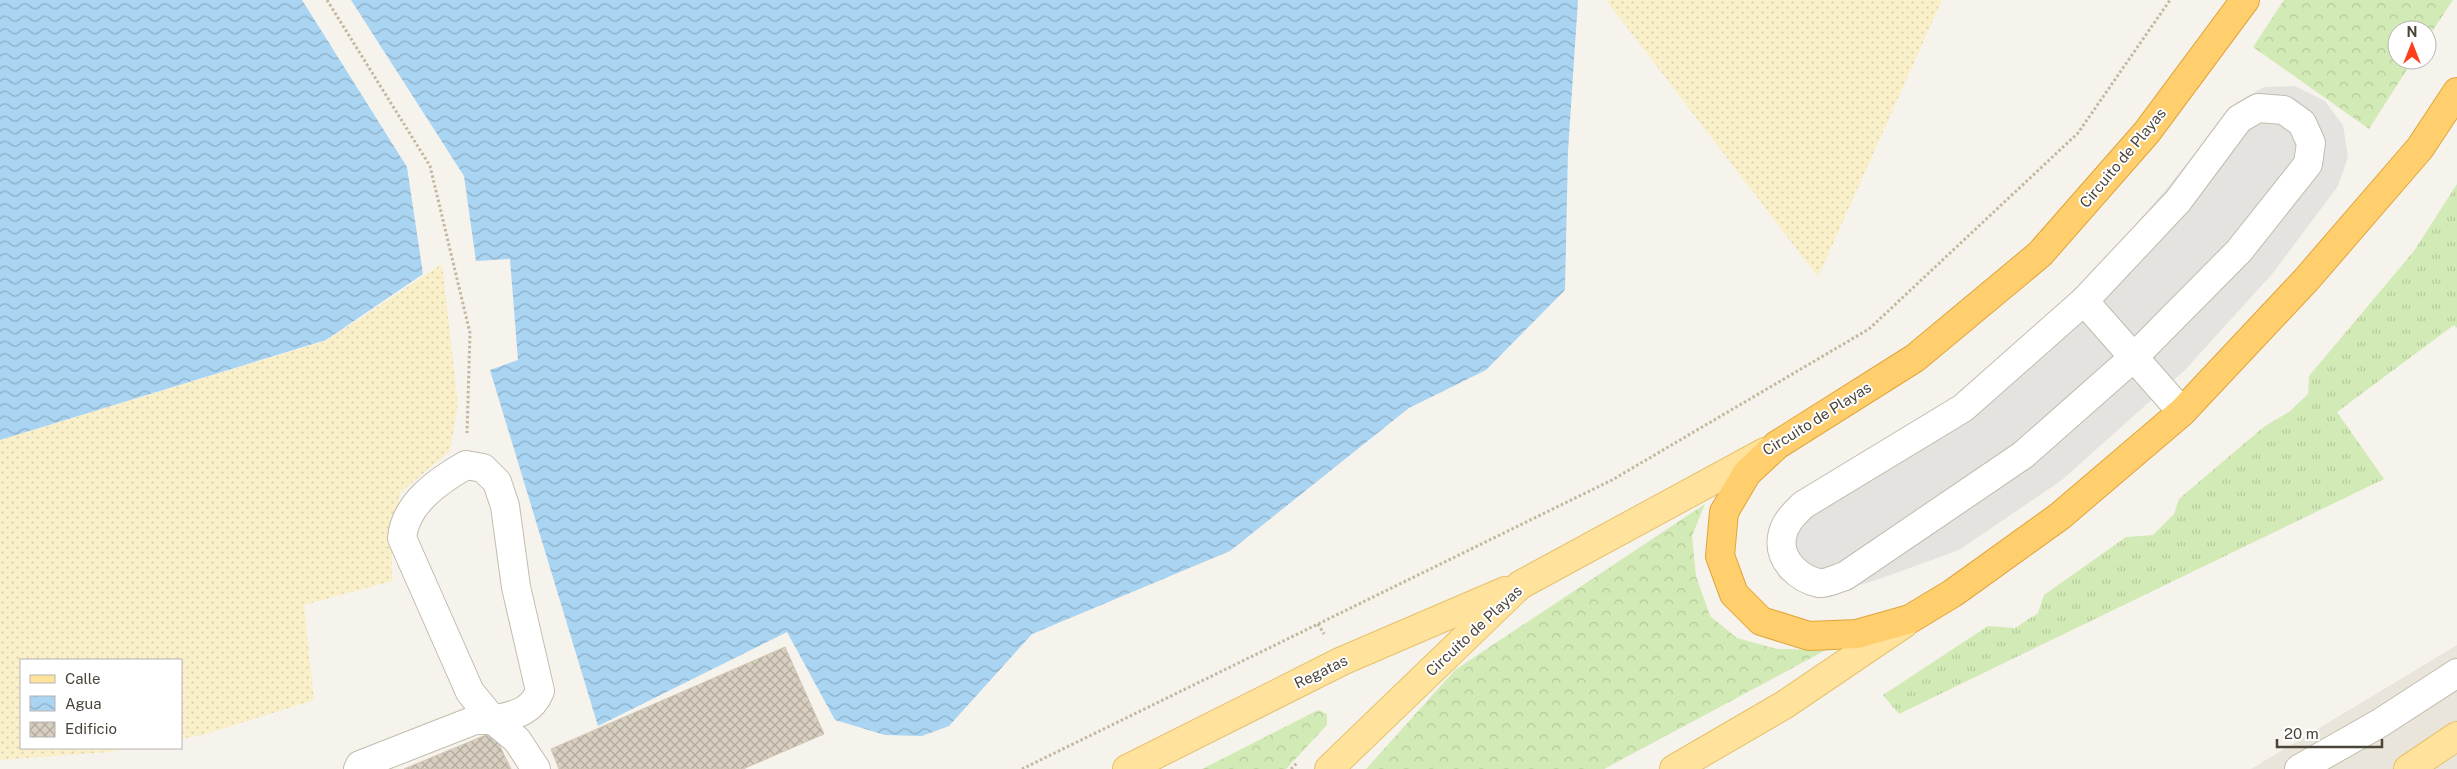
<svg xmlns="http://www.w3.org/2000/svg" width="2457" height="769" viewBox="0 0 2457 769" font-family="'Public Sans',sans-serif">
	<defs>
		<pattern id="grass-tufts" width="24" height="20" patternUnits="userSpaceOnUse" patternTransform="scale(1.25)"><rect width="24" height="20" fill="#d2eab5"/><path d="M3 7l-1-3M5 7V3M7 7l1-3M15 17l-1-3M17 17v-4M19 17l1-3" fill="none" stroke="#b6ca9c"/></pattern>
		<pattern id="forest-crowns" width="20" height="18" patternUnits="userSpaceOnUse" patternTransform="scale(1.25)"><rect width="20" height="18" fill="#d2eab5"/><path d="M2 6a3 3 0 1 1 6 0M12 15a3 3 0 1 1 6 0" fill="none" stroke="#b6ca9c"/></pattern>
		<pattern id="sand-dots" width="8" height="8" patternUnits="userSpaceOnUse" patternTransform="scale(1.25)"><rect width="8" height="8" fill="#f9efc9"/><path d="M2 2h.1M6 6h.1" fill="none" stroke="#d7cead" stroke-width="1.8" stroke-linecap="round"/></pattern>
		<pattern id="water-waves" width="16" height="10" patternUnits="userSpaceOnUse" patternTransform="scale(1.25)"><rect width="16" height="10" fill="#a9d4f2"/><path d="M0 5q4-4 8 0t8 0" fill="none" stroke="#8caec5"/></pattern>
		<pattern id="building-cross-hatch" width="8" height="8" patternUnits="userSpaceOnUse" patternTransform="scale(1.25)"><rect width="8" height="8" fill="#d8cfc1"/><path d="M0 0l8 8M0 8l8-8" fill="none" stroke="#b1aa9e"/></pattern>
	</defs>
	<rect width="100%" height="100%" fill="#f6f3ec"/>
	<path fill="#eae5da" d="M2457,645V769H2251Z"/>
	<path fill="url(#grass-tufts)" d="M2457,184V328L2454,325L2337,412L2384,479L1899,714L1883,695L1988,626L2015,628L2038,613L2044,595L2126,537L2153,535L2174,514L2179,499L2265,426L2289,412L2308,394L2309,376L2414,251Z"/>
	<g fill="url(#forest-crowns)">
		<path d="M2284,0H2453L2427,39V30H2397V60H2413L2369,129L2253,47Z"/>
		<path d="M1705,504L1692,536L1696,576L1710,616L1737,638L1777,649L1826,650L1604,769H1366L1455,670Z"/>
		<path d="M1318,710L1327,714V725L1286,769H1202Z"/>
	</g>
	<g fill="url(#sand-dots)">
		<path d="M1606,0H1942L1818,277Z"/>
		<path d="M442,264L458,404L450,451L400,493L392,532V581L304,605L314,700L202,735L181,739V660H21V748H132L109,752L0,760V440L326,341Z"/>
	</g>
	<path fill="#e5e3e0" d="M2295,86L2325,101L2343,125L2348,157L2338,186L2273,273L2185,370L2062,480L1959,550L1885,577L1835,593H1803L1779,578L1768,551L1773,522L1864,457L1953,398L2020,343L2093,273L2163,193L2236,103L2264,87Z"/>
	<g fill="url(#water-waves)">
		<path d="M0,0H302L407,167L423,274L326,340L0,440Z"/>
		<path d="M351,0H1578L1568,151L1565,290L1486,370L1409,408L1230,551L1032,634L949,726L922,736L885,735L835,720L787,632L598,726L490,370L518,360L510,259L476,261L464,176Z"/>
	</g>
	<g fill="url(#building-cross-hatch)" stroke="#d3c7b4">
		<path d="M785,647L824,734L743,769H559L551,749Z"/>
		<path d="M493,732L511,769H404Z"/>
	</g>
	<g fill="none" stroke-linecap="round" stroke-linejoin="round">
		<defs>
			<g id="minor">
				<path d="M2258,108L2284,110L2302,123L2311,143L2308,164L2239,251L2134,357L2023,455L1845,576C1838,578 1827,584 1819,583C1799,579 1778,560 1782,537C1784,523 1794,514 1803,505L1963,408L2084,301L2178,201L2239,119Z"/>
				<path d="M2084,301L2182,412"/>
				<path d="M466,465L483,468L497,482L505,506L516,587L540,691C531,713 514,715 493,720L470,692L402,538C405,504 438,481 466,465Z"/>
				<path d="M358,769L360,765L475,720H493L517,740L536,769"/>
				<path d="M2299,769L2380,723L2457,673"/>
			</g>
			<g id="major">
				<path d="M1127,769L1342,661L1505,591"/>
				<path d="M1329,769L1520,585L1765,452"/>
				<path d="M1674,769L1784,705L1905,623"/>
				<path d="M2408,769L2457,736"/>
			</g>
			<path id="highway" d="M2245,0L2147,132L2040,254L1915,358L1777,445L1747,473L1724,512L1720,556L1734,594L1761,621L1809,636L1857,634L1910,619L1953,593L2060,516L2182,412L2306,280L2420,148L2457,92"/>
		</defs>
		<use href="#minor" stroke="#c2bbae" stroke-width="30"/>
		<use href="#major" stroke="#e6c16a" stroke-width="30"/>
		<use href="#highway" stroke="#e0a43c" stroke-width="30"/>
		<g stroke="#c4b79f" stroke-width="3" stroke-dasharray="2.5 2.5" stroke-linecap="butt">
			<path d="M327,0L430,166L470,333L467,433"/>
			<path d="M1318,624L1324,634"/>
			<path d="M1022,769L1612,480L1869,329L2078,133L2170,0"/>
			<path d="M1291,769L1297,763"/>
		</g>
		<use href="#minor" stroke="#fff" stroke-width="28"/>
		<use href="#major" stroke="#ffe39c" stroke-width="28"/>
		<use href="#highway" stroke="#ffcf6e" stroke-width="28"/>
	</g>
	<g text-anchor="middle" stroke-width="4" stroke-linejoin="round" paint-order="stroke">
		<g font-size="15" fill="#4b4439" stroke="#fff">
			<text transform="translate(2123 158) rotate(-50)" y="5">Circuito de Playas</text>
			<text transform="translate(1817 419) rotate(-32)" y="5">Circuito de Playas</text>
			<text transform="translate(1474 631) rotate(-43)" y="5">Circuito de Playas</text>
			<text transform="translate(1321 672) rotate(-26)" y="5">Regatas</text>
		</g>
	</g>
	<rect x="20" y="659" width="162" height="90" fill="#ffffff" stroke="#b7b4b0"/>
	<rect x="30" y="675" width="25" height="8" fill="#ffe39c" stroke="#b7b4b0"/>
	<text x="65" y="684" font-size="15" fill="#4b4439">Calle</text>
	<rect x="30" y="696" width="25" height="15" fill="url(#water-waves)" stroke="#b7b4b0"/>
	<text x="65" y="709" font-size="15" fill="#4b4439">Agua</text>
	<rect x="30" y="722" width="25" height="15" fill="url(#building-cross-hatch)" stroke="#b7b4b0"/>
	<text x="65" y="734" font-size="15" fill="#4b4439">Edificio</text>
	<g transform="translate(2412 45)"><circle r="24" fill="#ffffff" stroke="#b7b4b0"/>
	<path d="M0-4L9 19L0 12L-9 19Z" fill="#fc3f1d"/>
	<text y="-8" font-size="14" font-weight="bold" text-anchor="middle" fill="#4b4439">N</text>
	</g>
	<path d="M2277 739v8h105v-8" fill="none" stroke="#4b4439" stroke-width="2.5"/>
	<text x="2284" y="739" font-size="15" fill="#4b4439" stroke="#ffffff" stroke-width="4" paint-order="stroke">20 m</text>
</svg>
